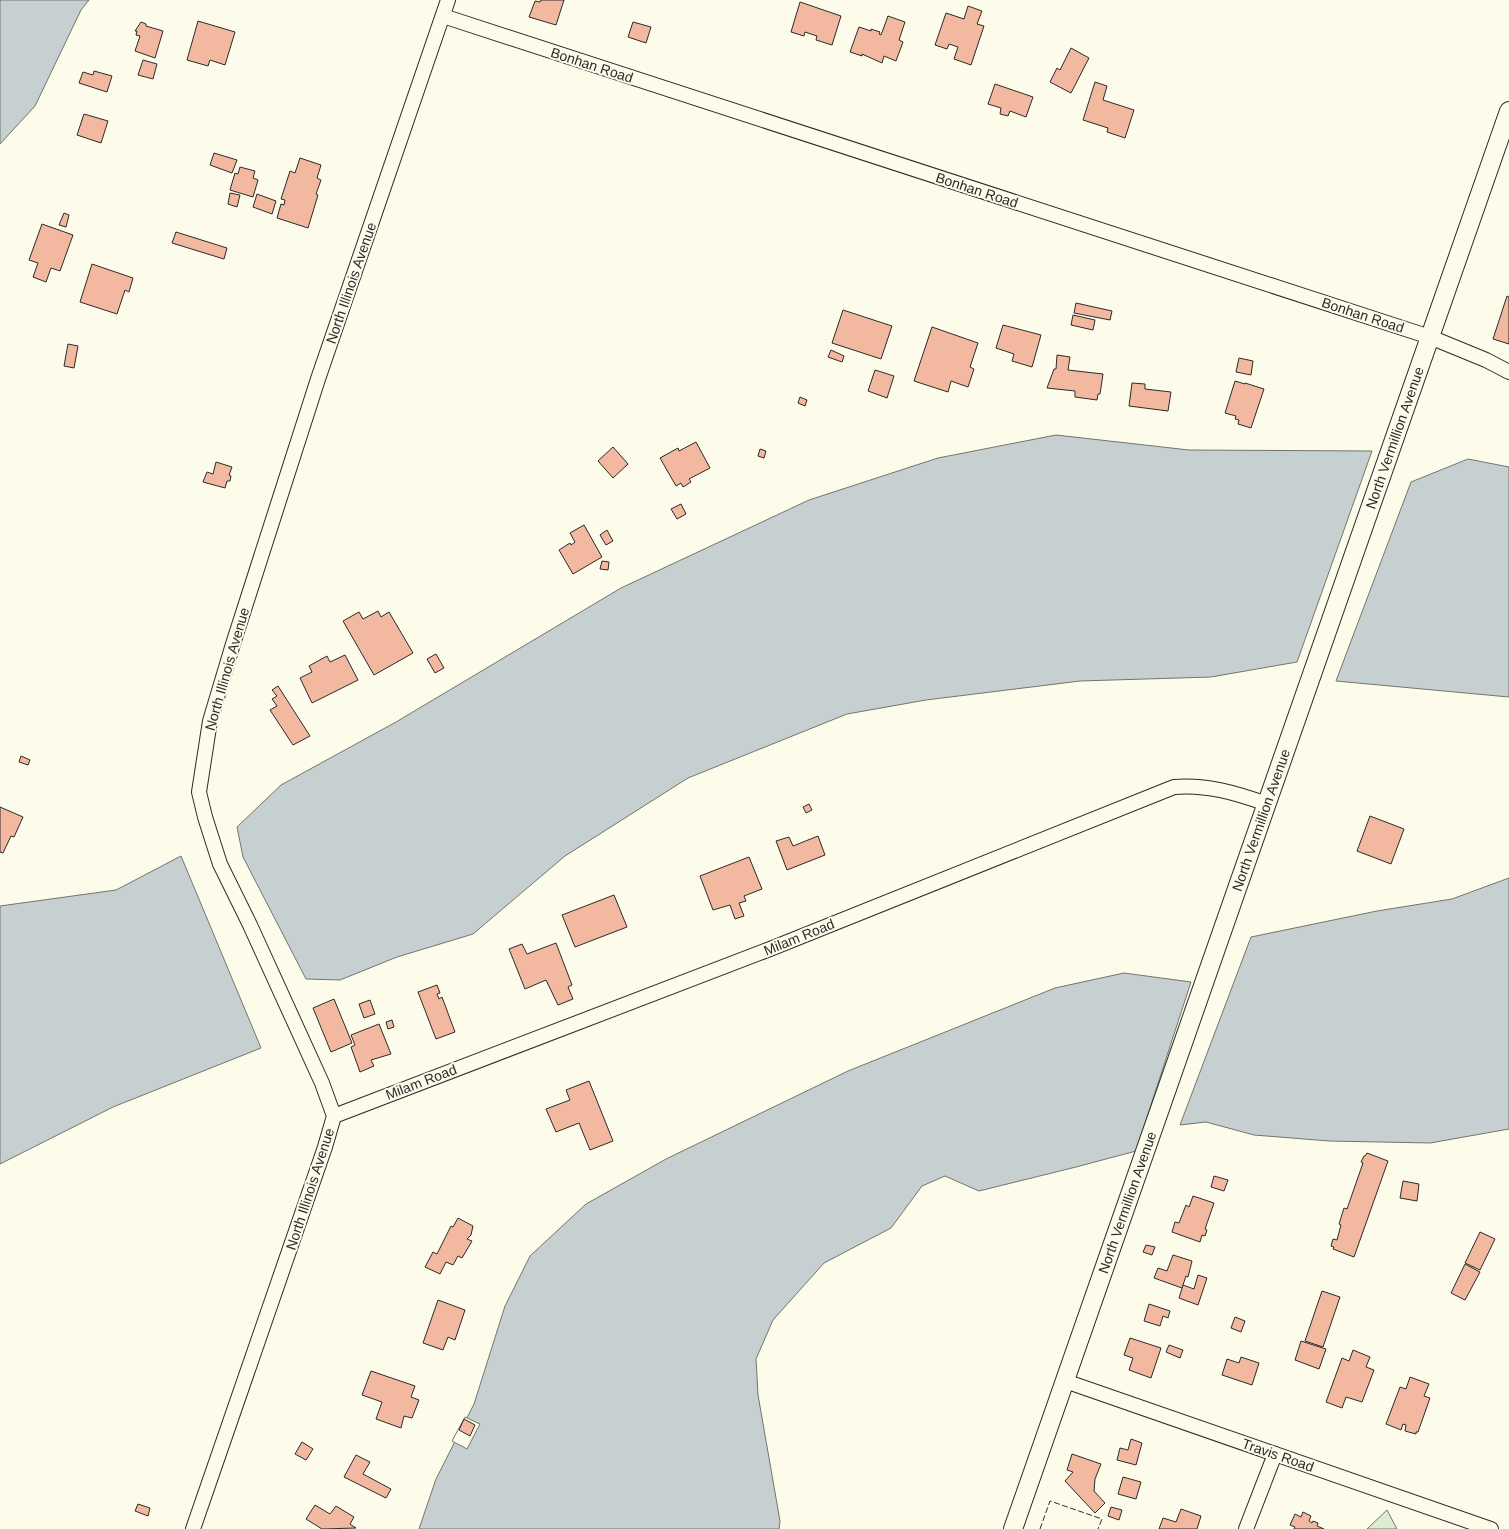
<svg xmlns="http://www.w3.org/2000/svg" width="1509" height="1529" viewBox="0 0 1509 1529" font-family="Helvetica,sans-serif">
	<rect width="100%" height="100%" fill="#fdfbea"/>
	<path fill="#deebd1" stroke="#74746e" d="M1387,1510L1397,1529H1367Z"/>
	<g fill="#c7d0d0" stroke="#74746e">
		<path d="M0,0H89L81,10L35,106L0,144Z"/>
		<path d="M1056,435L1189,450L1372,451L1297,662L1211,677L1080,681L926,700L847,714L688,778L565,856L473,934L397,957L340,980L306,979L243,857L237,827L281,785L396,722L621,588L809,500L938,458Z"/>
		<path d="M1468,459L1509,467V697L1336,681L1411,482Z"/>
		<path d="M181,856L261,1048L113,1107L0,1164V906L116,890Z"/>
		<path d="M1509,878V1129L1430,1143L1329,1141L1254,1135L1206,1122L1180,1125L1251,937L1377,911L1452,899Z"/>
		<path d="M1124,973L1191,982L1136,1151L1076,1167L979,1191L945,1176L922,1186L891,1228L824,1263L773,1320L756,1359L758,1395L780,1521L779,1529H419L436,1479L474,1404L505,1306L530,1256L586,1204L666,1159L848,1071L1055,988Z"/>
	</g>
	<path fill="#fdfbea" stroke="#74746e" d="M465,1417L480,1424L467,1449L452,1441Z"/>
	<g fill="#f2b8a0" stroke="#2b2b2b">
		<path d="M541,0H564L556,25L529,17L535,1L540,2Z"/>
		<path d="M800,2L841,16L832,45L816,40L817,36L805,32L804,36L791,32Z"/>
		<path d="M968,6L982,11L977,24L984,26L971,65L954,59L958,47L949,44L947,49L935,45L946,13L964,19Z"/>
		<path d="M888,16L905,22L899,40L903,42L896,61L884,56L882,63L862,54V56L850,52L859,27L871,31V29L880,32L879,34L881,35Z"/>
		<path d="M198,21L235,32L225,65L210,60L208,66L187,60Z"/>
		<path d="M141,22L146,24V26L163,31L155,58L135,51L140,36L136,35L137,31H135Z"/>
		<path d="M633,22L651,27L646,43L628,37Z"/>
		<path d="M1071,48L1089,58L1071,93L1050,82L1057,68L1060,70Z"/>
		<path d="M143,60L157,64L153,79L138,75Z"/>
		<path d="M94,71L112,76L107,92L79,83L83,72L93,75Z"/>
		<path d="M1095,82L1107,86L1103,100L1134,110L1125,138L1107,132L1108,128L1083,120Z"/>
		<path d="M995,84L1033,97L1026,117L1010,111L1008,116L1000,114L1001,108L988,104Z"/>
		<path d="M84,114L108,121L101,143L77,135Z"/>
		<path d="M214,153L237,160L232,173L210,165Z"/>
		<path d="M300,158L321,165L317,178L321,180L316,194L318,195L308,228L277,218L281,204L284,205L285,200L281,199L290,171L295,173Z"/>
		<path d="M240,167L255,171L253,178L258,180L253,197L230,190L235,173L238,174Z"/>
		<path d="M230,193L240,195L237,207L228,204Z"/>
		<path d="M257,194L276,201L272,214L253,207Z"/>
		<path d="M64,213L69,215L66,227L59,225Z"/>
		<path d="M42,224L73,235L60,271L51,268L46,282L33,277L38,263L29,260Z"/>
		<path d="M176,232L227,248L224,259L172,243Z"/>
		<path d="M92,264L133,278L129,292L125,290L117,314L80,302Z"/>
		<path d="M1507,296L1509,297V344L1493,339Z"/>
		<path d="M1076,303L1112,311L1110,320L1074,313Z"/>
		<path d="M843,310L892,326L881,359L832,343Z"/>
		<path d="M1073,315L1095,320L1093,330L1071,325Z"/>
		<path d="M1003,325L1041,335L1032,367L1012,361L1014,354L996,348Z"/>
		<path d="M932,327L978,343L970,367L974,369L968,387L951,381L948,392L914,381Z"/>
		<path d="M68,344L78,346L74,368L64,366Z"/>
		<path d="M831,350L844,356L842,362L828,357Z"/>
		<path d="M1057,355L1070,357L1068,370L1103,374L1100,394H1098L1097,400L1075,397V391L1047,388L1054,369H1056Z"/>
		<path d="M1239,358L1253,361L1251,375L1236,372Z"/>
		<path d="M875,370L894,376L887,398L868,391Z"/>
		<path d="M1235,381L1245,384V383L1264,389L1251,428L1238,424L1239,420L1235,419L1236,416L1225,413Z"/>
		<path d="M1132,383L1145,384V389L1171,392L1168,411L1129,406Z"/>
		<path d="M800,397L807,400L805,406L798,403Z"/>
		<path d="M696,442L710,468L689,479L691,482L683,487L681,483L676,486L660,458L678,448L679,451Z"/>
		<path d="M613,447L628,464L613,478L598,461Z"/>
		<path d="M760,449L766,451L764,458L758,456Z"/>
		<path d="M216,462L232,467L229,475L231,476L230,481H227L225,488L203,482L207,472L213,474Z"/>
		<path d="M681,504L686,514L677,519L671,509Z"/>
		<path d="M584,525L602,557L573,574L559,550L570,543L571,545L575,542L570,533Z"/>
		<path d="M607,530L613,541L606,545L600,535Z"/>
		<path d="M602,561L609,562L608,570L600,569Z"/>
		<path d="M378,611L381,617L389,612L413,653L374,675L343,621L359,612L363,619Z"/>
		<path d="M436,654L444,668L435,673L427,659Z"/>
		<path d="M345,655L358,680L312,703L300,678L312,672L309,666L327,656L330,662Z"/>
		<path d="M278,686L310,736L293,745L270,710L277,706L272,699L277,696L272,690Z"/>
		<path d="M21,756L30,760L28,765L19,762Z"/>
		<path d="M809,804L812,810L806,813L803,807Z"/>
		<path d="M0,807L23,817L14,837L11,836L3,853L0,852Z"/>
		<path d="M1370,816L1404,829L1391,864L1357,851Z"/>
		<path d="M818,836L825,855L787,870L776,841L789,837L793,846Z"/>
		<path d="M749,857L762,889L744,896L746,901L739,903L744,916L735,919L730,905L713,910L700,876Z"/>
		<path d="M614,895L627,927L575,947L562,915Z"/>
		<path d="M556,943L572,985L568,987L573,999L558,1005L546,980L525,989L509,949L522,944L527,954Z"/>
		<path d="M437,985L440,993L437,994L439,999L442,997L455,1032L436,1039L418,992Z"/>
		<path d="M334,999L352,1043L331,1052L313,1008Z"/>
		<path d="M370,1000L375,1014L364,1018L359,1004Z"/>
		<path d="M392,1020L394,1027L388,1029L386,1022Z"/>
		<path d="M379,1024L391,1054L371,1060L374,1066L360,1072L351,1047L355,1045L351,1035Z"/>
		<path d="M589,1081L613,1141L590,1150L579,1123L556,1132L546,1109L570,1100L566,1090Z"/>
		<path d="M1367,1153L1388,1161L1354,1257L1333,1249L1334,1247L1331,1246L1333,1239L1337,1240L1341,1225L1339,1224L1344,1208L1347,1209L1363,1163L1361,1162L1364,1156H1365Z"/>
		<path d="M1214,1176L1228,1180L1224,1191L1211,1187Z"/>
		<path d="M1403,1181L1419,1184L1417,1201L1400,1198Z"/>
		<path d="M1193,1196L1214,1203L1205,1229L1207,1230L1205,1236L1202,1235L1200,1242L1172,1232L1175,1222L1179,1223L1186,1205L1189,1207Z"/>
		<path d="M458,1218L473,1226L471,1235L467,1239L472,1241L462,1258L458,1256L453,1265L446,1262L440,1274L425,1267L433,1252L437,1254L451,1226L453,1227Z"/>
		<path d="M1480,1232L1495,1239L1480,1270L1465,1263Z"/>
		<path d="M1146,1245L1155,1247L1152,1255L1143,1252Z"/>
		<path d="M1173,1255L1192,1261L1188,1277L1186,1276L1182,1288L1154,1278L1158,1268L1167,1271Z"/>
		<path d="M1465,1264L1480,1272L1465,1300L1451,1293Z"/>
		<path d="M1198,1275L1207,1278L1198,1305L1179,1298L1183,1285L1194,1289Z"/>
		<path d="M1322,1291L1340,1297L1323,1347L1305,1341Z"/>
		<path d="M438,1300L465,1310L455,1340L448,1337L443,1350L423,1343Z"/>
		<path d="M1149,1304L1170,1311L1168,1318L1163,1316L1160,1326L1144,1321Z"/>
		<path d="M1235,1317L1245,1321L1241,1332L1231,1328Z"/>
		<path d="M1130,1338L1161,1348L1151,1378L1129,1370L1133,1358L1124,1355Z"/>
		<path d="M1301,1341L1326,1349L1319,1369L1295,1360Z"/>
		<path d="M1169,1345L1183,1350L1180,1358L1166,1352Z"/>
		<path d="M1353,1350L1370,1357L1366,1367L1374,1370L1362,1402L1346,1397L1342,1408L1326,1402L1342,1358L1349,1361Z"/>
		<path d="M1241,1357L1259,1363L1252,1385L1222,1375L1227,1359L1239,1363Z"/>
		<path d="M371,1371L415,1386L411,1397L419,1400L412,1418L404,1416L401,1428L376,1419L382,1402L362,1395Z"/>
		<path d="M1410,1377L1429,1384L1424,1396L1430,1398L1418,1432H1416V1434L1405,1431L1406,1425L1403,1424L1401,1430L1386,1424L1400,1387L1406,1389Z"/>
		<path d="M464,1419L475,1425L470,1436L459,1430Z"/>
		<path d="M1131,1439L1142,1443L1136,1465L1117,1460L1120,1448L1128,1450Z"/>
		<path d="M302,1442L313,1449L306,1460L295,1454Z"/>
		<path d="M1072,1454L1101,1464L1095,1479L1094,1491L1105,1503L1095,1513L1065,1481L1073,1472L1067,1470Z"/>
		<path d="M356,1455L370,1462L363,1474L391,1489L386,1498L344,1477Z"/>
		<path d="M1123,1477L1141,1482L1136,1499L1118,1494Z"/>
		<path d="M138,1504L150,1508L148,1516L135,1511Z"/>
		<path d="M315,1505L330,1514L336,1506L354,1517L350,1524L356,1528L322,1529L306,1519Z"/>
		<path d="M1111,1507L1122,1510L1119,1520L1108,1516Z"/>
		<path d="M1181,1509L1201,1516L1197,1529H1159L1163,1518L1176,1522Z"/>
		<path d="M1303,1512L1311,1516L1309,1521L1312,1523L1313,1521L1318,1523L1317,1526L1324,1529H1294L1295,1527L1290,1525L1295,1514L1301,1517Z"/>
	</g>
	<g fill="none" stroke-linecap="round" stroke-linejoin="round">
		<defs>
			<g id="minor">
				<path d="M443,16L1430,337L1486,360L1509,372"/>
				<path d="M334,1116L770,949L1174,787C1206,784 1236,793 1267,804"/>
				<path d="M1065,1381L1491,1529"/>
				<path d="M193,1529L325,1147L334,1116L322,1083L250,925L220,864L205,817L199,792L210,721L233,644L318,379L448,0"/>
				<path d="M1246,1529L1275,1454"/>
			</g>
			<g id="tertiary">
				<path id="s1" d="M1013,1529L1509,111"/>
			</g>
		</defs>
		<use href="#minor" stroke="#2b2b2b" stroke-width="16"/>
		<use href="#tertiary" stroke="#2b2b2b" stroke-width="20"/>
		<use href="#minor" stroke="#fdfbea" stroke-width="14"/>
		<use href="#tertiary" stroke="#fdfbea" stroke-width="18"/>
		<path stroke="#2b2b2b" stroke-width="1" stroke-dasharray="6 2.5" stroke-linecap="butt" d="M1040,1529L1050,1501L1102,1519L1098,1529"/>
	</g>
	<g text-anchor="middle" stroke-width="4" stroke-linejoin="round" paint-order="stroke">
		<g font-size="14" fill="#2b2b2b" stroke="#fdfbea">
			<text transform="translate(592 65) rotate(18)" y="5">Bonhan Road</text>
			<text transform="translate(977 190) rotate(18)" y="5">Bonhan Road</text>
			<text transform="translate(351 283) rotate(-71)" y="5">North Illinois Avenue</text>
			<text transform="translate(1363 315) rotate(18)" y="5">Bonhan Road</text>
			<text dy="5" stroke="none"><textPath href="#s1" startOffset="1156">North Vermillion Avenue</textPath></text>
			<text transform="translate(227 669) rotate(-74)" y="5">North Illinois Avenue</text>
			<text dy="5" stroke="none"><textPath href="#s1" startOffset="751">North Vermillion Avenue</textPath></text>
			<text transform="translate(799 937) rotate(-22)" y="5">Milam Road</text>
			<text transform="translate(421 1082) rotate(-21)" y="5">Milam Road</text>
			<text transform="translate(310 1189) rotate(-72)" y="5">North Illinois Avenue</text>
			<text dy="5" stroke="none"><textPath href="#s1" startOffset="346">North Vermillion Avenue</textPath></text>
			<text transform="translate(1278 1455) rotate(19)" y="5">Travis Road</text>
		</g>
	</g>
</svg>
